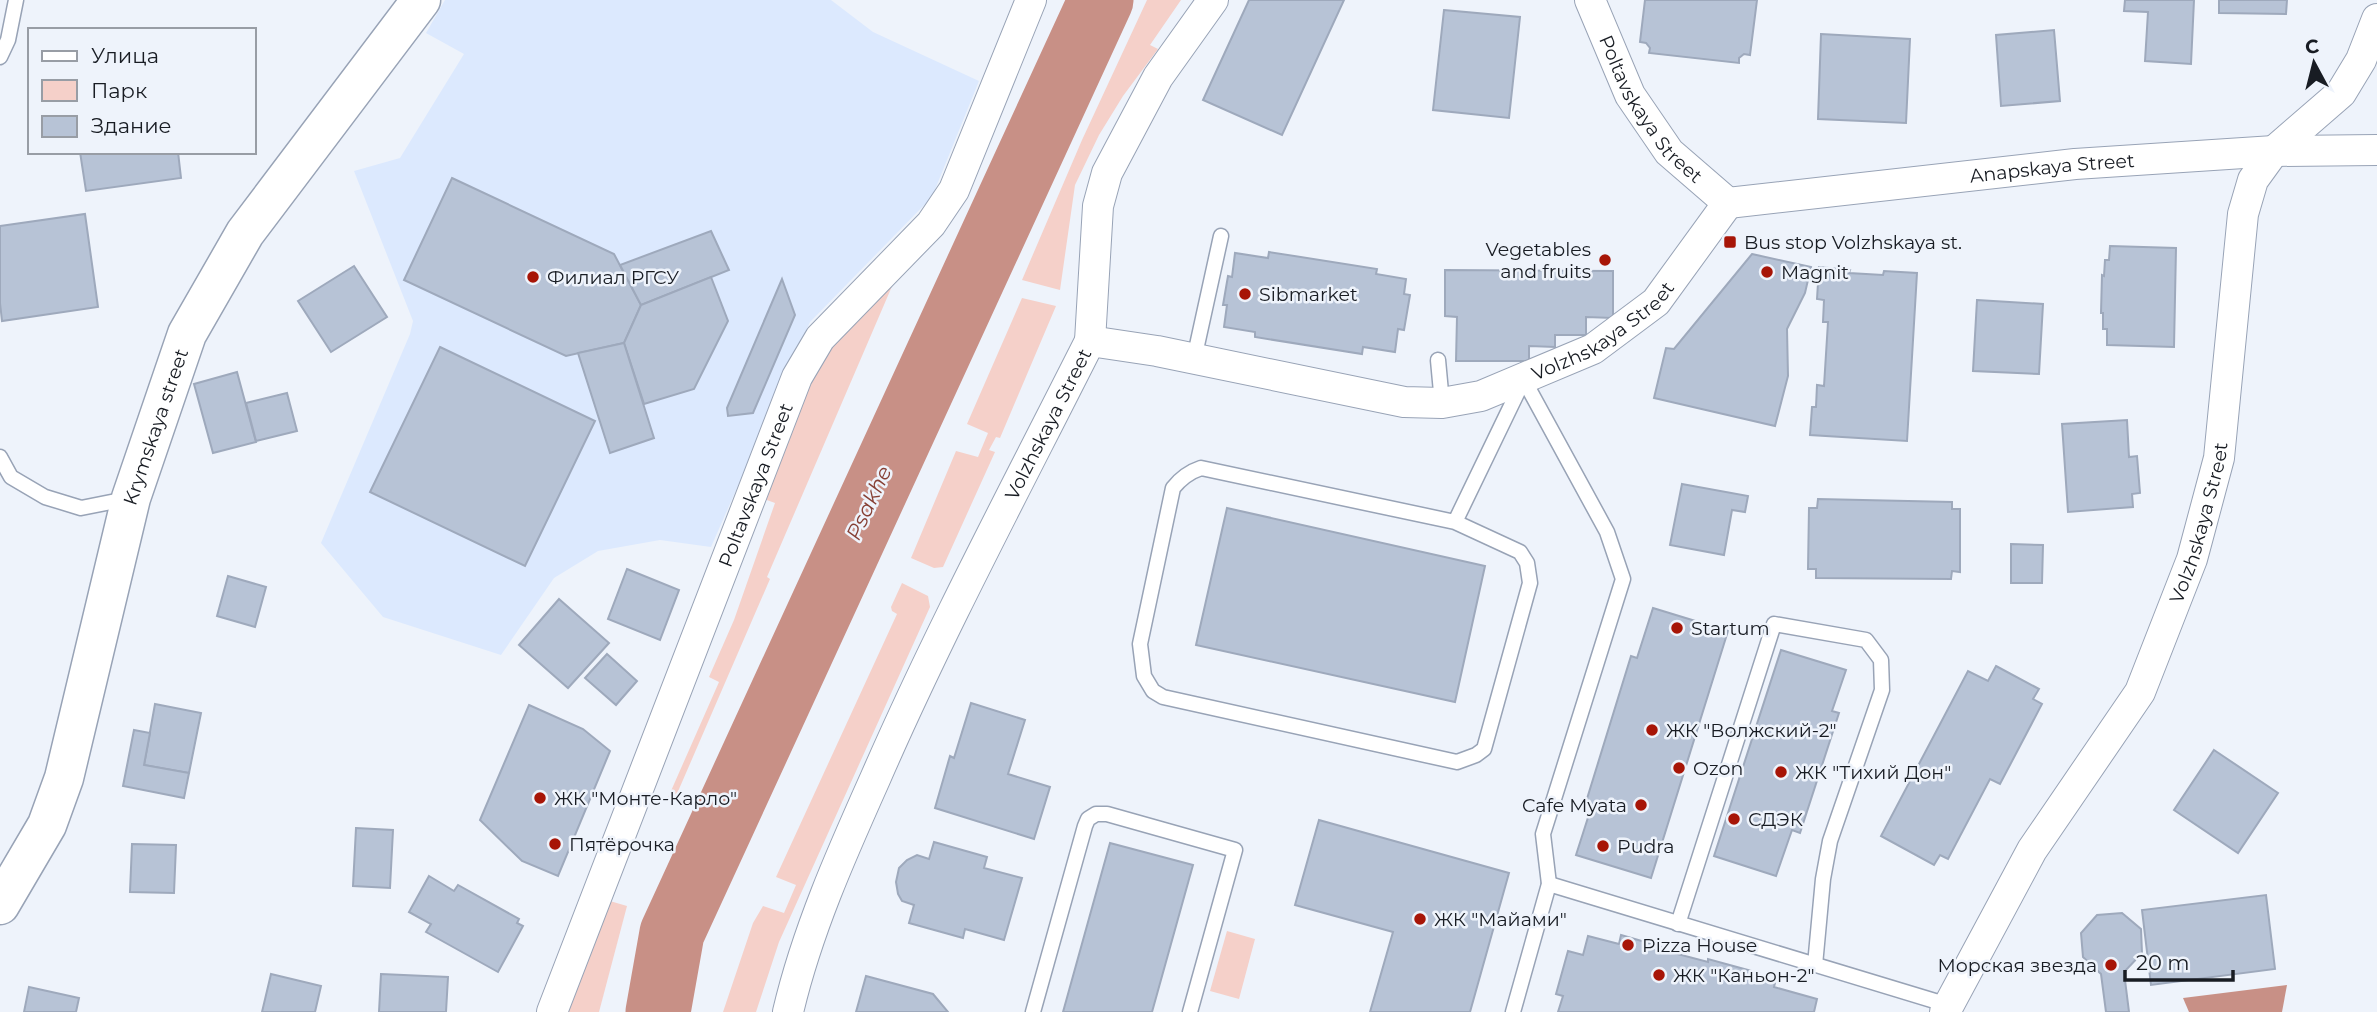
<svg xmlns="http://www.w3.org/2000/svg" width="2377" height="1012" viewBox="0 0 2377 1012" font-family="Montserrat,sans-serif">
	<rect width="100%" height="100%" fill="#eef3fb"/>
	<path fill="#dce9fe" d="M445,0H831L873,32L979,81L932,197L810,322L711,547L660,540L598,551L554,578L501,655L383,617L321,543L410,334L413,321L354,171L400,158L464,54L426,33Z"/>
	<g fill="#f5d0c9">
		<path d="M1147,0H1181L1150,45L1158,49L1123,96L1099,135L1075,185L1060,290L1022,280L1082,140Z"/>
		<path d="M902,263L767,577L770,579L673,803L667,800L719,682L709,677L734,620L775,503L761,498L798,406L825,355Z"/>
		<path d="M1022,298L1056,306L1000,438L996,437L989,450L995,452L943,567L934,568L911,558L956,451L978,457L988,433L967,424Z"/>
		<path d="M902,583L928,596L930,607L779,942L756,1012H723L753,923L763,906L784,913L796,885L776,877L897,614L892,611L891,607Z"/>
		<path d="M603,899L627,906L599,1012H563Z"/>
		<path d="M1227,931L1255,939L1239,999L1210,991Z"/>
	</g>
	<path fill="#c89086" d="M2287,985L2282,1012H2189L2183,998Z"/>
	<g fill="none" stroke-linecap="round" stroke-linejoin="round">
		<path stroke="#c89086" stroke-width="65" d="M658,1012L672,933L1101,0"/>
	</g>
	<g fill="#b7c3d6" stroke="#9ea9bc" stroke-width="2">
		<path d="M1249,0H1344L1282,135L1203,100Z"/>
		<path d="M1645,0H1757L1750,55L1744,54L1739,58V63L1649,53L1650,48L1646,43L1640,42Z"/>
		<path d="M2125,0H2194L2191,64L2145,61L2148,12L2124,11Z"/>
		<path d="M2219,0H2287L2286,14L2219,13Z"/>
		<path d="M1444,10L1520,17L1509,118L1433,110Z"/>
		<path d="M2054,30L2060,101L2001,106L1996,35Z"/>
		<path d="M1821,34L1910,39L1906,123L1818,119Z"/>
		<path d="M80,152H178L181,178L86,191Z"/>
		<path d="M452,178L614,254L641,305L624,343L566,356L404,280Z"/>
		<path d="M85,214L98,307L2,321L0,303V226Z"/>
		<path d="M711,231L729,270L641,305L620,265Z"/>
		<path d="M2110,246L2176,248L2174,347L2107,345V329H2103V313H2101L2102,275L2104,276L2105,260H2109Z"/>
		<path d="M1269,252L1377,269L1376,274L1406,279L1404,294L1410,295L1404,330L1398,329L1395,352L1363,347L1362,354L1255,337V332L1224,327L1227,305H1223L1228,276L1232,277L1235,253L1268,258Z"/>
		<path d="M1752,254L1811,267L1805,293L1787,329L1788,376L1775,426L1654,398L1666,348L1674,349Z"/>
		<path d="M354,266L387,317L331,352L298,301Z"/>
		<path d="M1819,267L1850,270L1849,273L1883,275L1884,271L1917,273L1907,441L1810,435L1812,407H1816L1817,385L1824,386L1828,322H1823L1824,300L1817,299Z"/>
		<path d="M1445,270L1613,271V318L1586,317V335H1555V347L1529,346V361H1456L1457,317L1445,316Z"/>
		<path d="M711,277L728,321L694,389L644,404L624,343L641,305Z"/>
		<path d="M782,279L795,315L753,413L728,416L727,408Z"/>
		<path d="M1977,300L2043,304L2039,374L1973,371Z"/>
		<path d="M624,343L654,438L610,453L578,353Z"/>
		<path d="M440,347L595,421L525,566L370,492Z"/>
		<path d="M237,372L256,442L213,453L194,384Z"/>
		<path d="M287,393L297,431L256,441L246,403Z"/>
		<path d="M2127,420L2129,457L2137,456L2140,493L2132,494L2133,507L2068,512L2062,424Z"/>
		<path d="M1682,484L1748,496L1745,512L1732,510L1724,555L1670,545Z"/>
		<path d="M1818,499L1952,502V509H1960V572L1952,571L1951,579L1816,578V569H1808L1809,508H1817Z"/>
		<path d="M1227,508L1485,566L1455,702L1196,645Z"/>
		<path d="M2011,544L2043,545L2042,583H2011Z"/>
		<path d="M627,569L679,590L660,640L608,619Z"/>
		<path d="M228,576L266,587L255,627L217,616Z"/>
		<path d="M559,599L609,643L568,688L519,645Z"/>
		<path d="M1653,608L1728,631L1651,878L1576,855L1592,805L1586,802L1631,656L1637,658Z"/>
		<path d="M1781,650L1846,670L1832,711L1839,713L1800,833L1792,830L1776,876L1714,856Z"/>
		<path d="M607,654L637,681L616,705L585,678Z"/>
		<path d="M1996,666L2039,689L2033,699L2042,704L2000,784L1990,779L1948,859L1940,855L1934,865L1881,836L1968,671L1988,681Z"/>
		<path d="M971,703L1025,720L1008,774L1050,787L1034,839L935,808L950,756L954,758Z"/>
		<path d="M155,704L201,713L189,773L144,765Z"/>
		<path d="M529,705L583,729L610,751L558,876L522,861L480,820Z"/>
		<path d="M134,730L150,733L144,765L189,773L184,798L123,786Z"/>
		<path d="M2214,750L2278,793L2238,853L2174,810Z"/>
		<path d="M1319,820L1509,873L1470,1012H1370L1393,932L1295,905Z"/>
		<path d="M356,828L393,830L390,888L353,886Z"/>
		<path d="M934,842L987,857L984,868L1022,878L1004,940L965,929L963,938L909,923L914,905L902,901L898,894L896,882L899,868L907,860L917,855L929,859Z"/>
		<path d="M1110,843L1193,865L1152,1012H1063Z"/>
		<path d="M132,844L176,845L174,893L130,892Z"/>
		<path d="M429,876L454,891L458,885L519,919L517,923L523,926L498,972L426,932L431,924L409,912Z"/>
		<path d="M2266,895L2275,969L2151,985L2142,910Z"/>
		<path d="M2122,913L2141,929L2142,953L2124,972L2129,1012H2106L2101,974L2083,957L2081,933L2097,915Z"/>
		<path d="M1621,935L1666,948V951L1708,962V959L1759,973L1758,978L1775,983L1774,987L1817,999L1814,1012H1558L1563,996L1556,994L1568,951L1583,955L1588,936L1619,944Z"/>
		<path d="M271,974L321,986L315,1012H262Z"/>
		<path d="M381,974L448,977L446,1012H379Z"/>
		<path d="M866,976L933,994L948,1012H856Z"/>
		<path d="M29,987L79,998L76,1012H24Z"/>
	</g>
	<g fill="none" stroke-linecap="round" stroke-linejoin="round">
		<defs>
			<g id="lane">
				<path d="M0,57L8,40L16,0"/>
				<path d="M1194,359L1221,236"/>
				<path d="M1438,360L1442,403"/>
				<path d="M0,457L11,477L45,497L81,508L126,499"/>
				<path d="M1455,522L1520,552L1527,563L1530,583L1484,749L1476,755L1457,762L1163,697L1153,691L1144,676L1140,644L1173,488C1181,478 1189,472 1201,468L1455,522L1523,381"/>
				<path d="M1549,884L1948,1005"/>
				<path d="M1678,924L1774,624L1866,640L1881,660L1882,690L1830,841L1823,879L1815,965"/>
				<path d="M1033,1012L1085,826L1088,819L1096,814H1107L1235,850L1190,1012"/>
				<path d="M1513,1012L1549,884L1543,834L1623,579L1607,532L1524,380"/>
			</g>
			<g id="street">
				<path id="s1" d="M1590,0L1630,95L1669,152L1728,203"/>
				<path id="s2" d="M1728,203L2075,164L2274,151L2377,150"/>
				<path d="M1090,341L1098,206L1107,173L1158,77L1213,0"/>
				<path id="s3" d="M552,1012L797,377L820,338L931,224L954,190L1031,0"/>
				<path id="s4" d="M788,1012C807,931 841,855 875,779C940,630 1017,486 1090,341L1157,351L1404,402L1442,403L1481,396L1593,349L1656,302L1728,203"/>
				<path id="s5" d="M1945,1012L2032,850L2140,692L2192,559L2219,458L2243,214L2253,180L2274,151L2341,93L2361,60L2377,19"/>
			</g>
			<g id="secondary">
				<path id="s6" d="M0,905L47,825L64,778L131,498L187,334L245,233L421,0"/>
			</g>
		</defs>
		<use href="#lane" stroke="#98a3b6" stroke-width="17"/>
		<use href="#street" stroke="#98a3b6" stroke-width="32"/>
		<use href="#secondary" stroke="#98a3b6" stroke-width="41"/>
		<use href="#lane" stroke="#fff" stroke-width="14"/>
		<use href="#street" stroke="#fff" stroke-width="30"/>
		<use href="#secondary" stroke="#fff" stroke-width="38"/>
	</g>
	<g fill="#a71507" stroke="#eef3fb" stroke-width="2.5">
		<rect x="1723" y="235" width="14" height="14" rx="3.5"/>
		<circle cx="1605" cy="260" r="7"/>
		<circle cx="1767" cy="272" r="7"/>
		<circle cx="533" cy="277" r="7"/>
		<circle cx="1245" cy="294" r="7"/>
		<circle cx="1677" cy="628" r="7"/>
		<circle cx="1652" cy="730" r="7"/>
		<circle cx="1679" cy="768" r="7"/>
		<circle cx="1781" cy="772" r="7"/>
		<circle cx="540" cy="798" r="7"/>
		<circle cx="1641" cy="805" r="7"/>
		<circle cx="1734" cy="819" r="7"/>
		<circle cx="555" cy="844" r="7"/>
		<circle cx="1603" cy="846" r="7"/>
		<circle cx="1420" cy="919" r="7"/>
		<circle cx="1628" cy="945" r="7"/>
		<circle cx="2111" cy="965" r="7"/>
		<circle cx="1659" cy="975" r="7"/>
	</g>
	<g text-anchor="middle" stroke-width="5" stroke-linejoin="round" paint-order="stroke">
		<g font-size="19" fill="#181c23" stroke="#eef3fb">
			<text dy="7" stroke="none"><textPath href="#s1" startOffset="126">Poltavskaya Street</textPath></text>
			<text dy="7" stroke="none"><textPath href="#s2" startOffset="326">Anapskaya Street</textPath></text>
			<text dy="7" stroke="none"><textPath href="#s4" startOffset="1274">Volzhskaya Street</textPath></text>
			<text dy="7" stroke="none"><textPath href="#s4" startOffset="644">Volzhskaya Street</textPath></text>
			<text dy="7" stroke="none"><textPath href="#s6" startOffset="506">Krymskaya street</textPath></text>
			<text dy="7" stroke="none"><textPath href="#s3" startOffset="565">Poltavskaya Street</textPath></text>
			<text dy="7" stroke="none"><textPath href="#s5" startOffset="555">Volzhskaya Street</textPath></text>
		</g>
		<g font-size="19" fill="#181c23" stroke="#eef3fb" text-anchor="start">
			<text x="1744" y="249">Bus stop Volzhskaya st.</text>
			<text x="1591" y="256" text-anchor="end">Vegetables<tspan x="1591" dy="22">and fruits</tspan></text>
			<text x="1781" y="279">Magnit</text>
			<text x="547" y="284">Филиал РГСУ</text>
			<text x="1259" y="301">Sibmarket</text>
			<text x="1691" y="635">Startum</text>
			<text x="1666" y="737">ЖК "Волжский-2"</text>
			<text x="1693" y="775">Ozon</text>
			<text x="1795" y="779">ЖК "Тихий Дон"</text>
			<text x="554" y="805">ЖК "Монте-Карло"</text>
			<text x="1627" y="812" text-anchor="end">Cafe Myata</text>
			<text x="1748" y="826">СДЭК</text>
			<text x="569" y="851">Пятёрочка</text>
			<text x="1617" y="853">Pudra</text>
			<text x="1434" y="926">ЖК "Майами"</text>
			<text x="1642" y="952">Pizza House</text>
			<text x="2097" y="972" text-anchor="end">Морская звезда</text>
			<text x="1673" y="982">ЖК "Каньон-2"</text>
		</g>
		<g font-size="21" font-style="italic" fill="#863f34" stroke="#eef3fb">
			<text transform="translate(869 503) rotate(-65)" y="7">Psakhe</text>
		</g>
	</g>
	<rect x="28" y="28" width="228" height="126" fill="#eef3fb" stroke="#989da5" stroke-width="2"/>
	<rect x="42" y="51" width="35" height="10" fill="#ffffff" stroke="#989da5" stroke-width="2"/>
	<text x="91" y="63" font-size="21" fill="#181c23">Улица</text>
	<rect x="42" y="80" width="35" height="21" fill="#f5d0c9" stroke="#989da5" stroke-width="2"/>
	<text x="91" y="98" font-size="21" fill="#181c23">Парк</text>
	<rect x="42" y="116" width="35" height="21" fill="#b7c3d6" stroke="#989da5" stroke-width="2"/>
	<text x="91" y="133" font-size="21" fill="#181c23">Здание</text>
	<g transform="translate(2314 63) rotate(353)" stroke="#eef3fb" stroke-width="5" paint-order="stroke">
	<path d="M0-5L12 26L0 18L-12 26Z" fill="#181c23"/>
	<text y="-10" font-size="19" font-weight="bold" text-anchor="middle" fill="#181c23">С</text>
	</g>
	<path d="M2125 970v10h108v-10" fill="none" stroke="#181c23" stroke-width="3.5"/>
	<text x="2136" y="970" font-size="21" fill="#181c23" stroke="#eef3fb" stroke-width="5" paint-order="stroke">20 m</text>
</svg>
